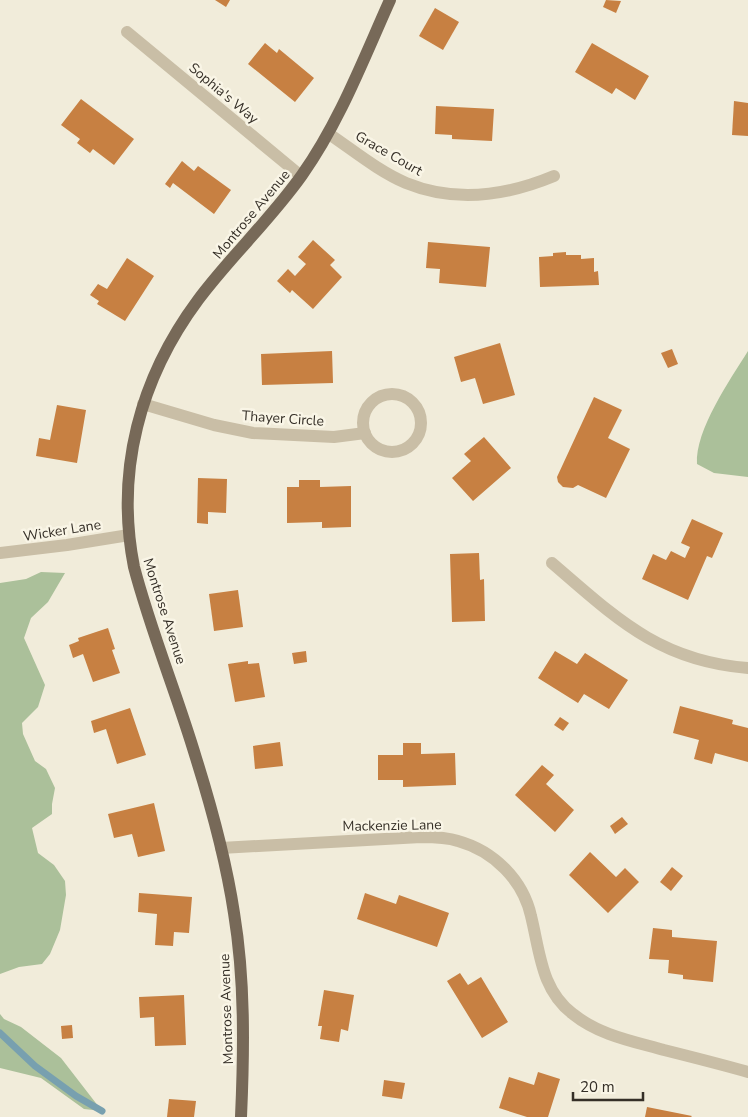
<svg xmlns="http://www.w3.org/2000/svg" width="748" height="1117" viewBox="0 0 748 1117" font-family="'Nunito Sans',sans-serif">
	<rect width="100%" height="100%" fill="#f1ecda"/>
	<g fill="#abc09a">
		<path d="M748,351V477L714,473L697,464C695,430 730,380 748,351Z"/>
		<path d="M41,572L65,573L48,602L31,618L24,638L45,685L38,707L22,723L23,734L35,761L46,769L55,788L52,804V814L32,828L38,853L54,865L65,881L66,895L60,930L50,954L42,964L19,967L0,974V583L26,579Z"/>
		<path d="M0,1014L4,1019L21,1027L61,1058L102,1111L84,1109L41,1078L0,1068Z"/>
	</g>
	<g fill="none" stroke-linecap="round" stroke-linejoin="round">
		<path stroke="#78a0af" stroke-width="7" d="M0,1033L35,1066L76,1096L102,1111"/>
	</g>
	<g fill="#c78042">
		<path d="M215,0H230L226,7Z"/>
		<path d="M606,0L621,1L616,13L603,7Z"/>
		<path d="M435,8L459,22L443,50L419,36Z"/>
		<path d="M265,43L277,53L279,49L314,78L295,102L248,64Z"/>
		<path d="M592,43L649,76L635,100L616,88L612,94L575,72Z"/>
		<path d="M81,99L134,139L114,165L93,149L90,153L77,143L80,139L61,125Z"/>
		<path d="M734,101L748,103V136L732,135Z"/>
		<path d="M436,106L494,109L492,141L452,139V135L435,134Z"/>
		<path d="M182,161L194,171L198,166L231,190L214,214L173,183L170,188L165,184Z"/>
		<path d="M313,240L335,260L330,265L342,277L313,309L292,290L290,293L277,281L288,269L295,276L306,264L298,257Z"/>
		<path d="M428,242L490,247L486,287L439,283L440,269L426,268Z"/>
		<path d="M566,252V255H581V259L594,258V272L598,271L599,285L540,287L539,257L553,256V253Z"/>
		<path d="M127,258L154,276L125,321L97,304L99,301L90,295L98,284L107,289Z"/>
		<path d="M500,343L515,395L483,404L475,378L461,382L454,357Z"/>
		<path d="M672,349L678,364L668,368L661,353Z"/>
		<path d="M332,351L333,383L262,385L261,354Z"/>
		<path d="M594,397L622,410L608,438L630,449L606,498L578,485L573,488L563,487L558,482L557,477Z"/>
		<path d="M57,405L86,410L77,463L36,456L39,438L50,440Z"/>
		<path d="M484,437L511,468L473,501L452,478L471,461L464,454Z"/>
		<path d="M198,478L227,479L226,513L208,512V524L197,523Z"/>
		<path d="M299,480H320V487L351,486V527L322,528V522L287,523V487H299Z"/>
		<path d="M692,519L723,533L712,558L707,556L688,600L642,579L653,554L666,560L671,551L685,558L690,547L681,543Z"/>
		<path d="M479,553L480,580L484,579L485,621L452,622L450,554Z"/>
		<path d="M238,590L243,627L214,631L209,594Z"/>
		<path d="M108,628L115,649L112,650L120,673L93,682L83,654L73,658L69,645L79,641L78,638Z"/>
		<path d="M306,651L307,662L294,664L292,653Z"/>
		<path d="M555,651L577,664L585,653L628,680L609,709L584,694L578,703L538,678Z"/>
		<path d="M248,661V664L259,663L265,697L235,702L228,664Z"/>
		<path d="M680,706L733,720L732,724L748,728V762L715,753L712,764L694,759L699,740L673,733Z"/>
		<path d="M130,708L146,755L117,764L106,729L94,733L91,721Z"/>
		<path d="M560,717L569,723L563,731L554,725Z"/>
		<path d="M280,742L283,766L255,769L253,746Z"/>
		<path d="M403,743H421V754L455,753L456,785L403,787V780H378V755H403Z"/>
		<path d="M542,765L554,775L546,784L574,810L555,832L515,795Z"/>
		<path d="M154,803L165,851L138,857L132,834L114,838L108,814Z"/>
		<path d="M622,817L628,824L615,834L610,826Z"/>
		<path d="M590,852L616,877L625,868L639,882L608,913L569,875Z"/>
		<path d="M672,867L683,876L671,891L660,882Z"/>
		<path d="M139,893L192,897L189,933L174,932L173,946L155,945L157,914L138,912Z"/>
		<path d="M365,893L396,904L399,895L449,913L437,947L357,919Z"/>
		<path d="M653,928L672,930V937L717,941L713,982L683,979V975L668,973L669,960L649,959Z"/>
		<path d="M460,973L468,985L481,977L508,1022L482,1038L447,981Z"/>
		<path d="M324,990L354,995L348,1031L341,1029L339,1042L320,1039L322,1026H318Z"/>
		<path d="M184,995L186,1045L155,1046L154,1017L140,1018L139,997Z"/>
		<path d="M72,1025L73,1038L62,1039L61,1026Z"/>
		<path d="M538,1072L560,1079L548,1117H527L499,1108L509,1077L534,1085Z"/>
		<path d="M384,1080L405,1083L402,1099L382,1096Z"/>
		<path d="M169,1099L196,1101L194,1117H167Z"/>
		<path d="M647,1107L692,1116L691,1117H645Z"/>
	</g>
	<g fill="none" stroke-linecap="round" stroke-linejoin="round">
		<g stroke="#c9bea6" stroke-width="12">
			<path d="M127,32L301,176"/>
			<path d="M329,134C353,150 378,171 406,183C455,203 506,196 554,176"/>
			<circle cx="392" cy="423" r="29"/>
			<path d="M143,404L214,425L253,433L334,437L365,433"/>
			<path d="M0,553L67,545L129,535"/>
			<path d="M552,563C616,618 659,661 748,668"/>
			<path d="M221,848L421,837C433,837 446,837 458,841C494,851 523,880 531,916C540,952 541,990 573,1014C599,1035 632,1041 664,1050C692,1057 720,1064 748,1072"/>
		</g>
		<path stroke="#776958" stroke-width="12" d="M241,1117C244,1049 245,980 234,913C226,860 212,809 196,758C177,694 151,632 134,567C115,471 140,378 198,300C230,257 271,219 302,175C340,121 363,60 390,0"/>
	</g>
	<g text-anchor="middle" stroke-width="5" stroke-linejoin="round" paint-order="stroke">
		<g font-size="14" fill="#352f27" stroke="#f9f5e6">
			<text transform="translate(224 93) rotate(40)" y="5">Sophia's Way</text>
			<text transform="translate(389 153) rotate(30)" y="5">Grace Court</text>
			<text transform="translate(251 214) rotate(-50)" y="5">Montrose Avenue</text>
			<text transform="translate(283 418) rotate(4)" y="5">Thayer Circle</text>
			<text transform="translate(62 530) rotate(-9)" y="5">Wicker Lane</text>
			<text transform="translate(165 611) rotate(72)" y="5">Montrose Avenue</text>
			<text transform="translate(392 825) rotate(-1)" y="5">Mackenzie Lane</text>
			<text transform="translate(226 1009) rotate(-92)" y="5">Montrose Avenue</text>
		</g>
	</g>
	<path d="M573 1092v8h70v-8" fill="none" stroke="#352f27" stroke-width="2.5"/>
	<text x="580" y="1092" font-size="15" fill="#352f27" stroke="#f9f5e6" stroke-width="4" paint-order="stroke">20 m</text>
</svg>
